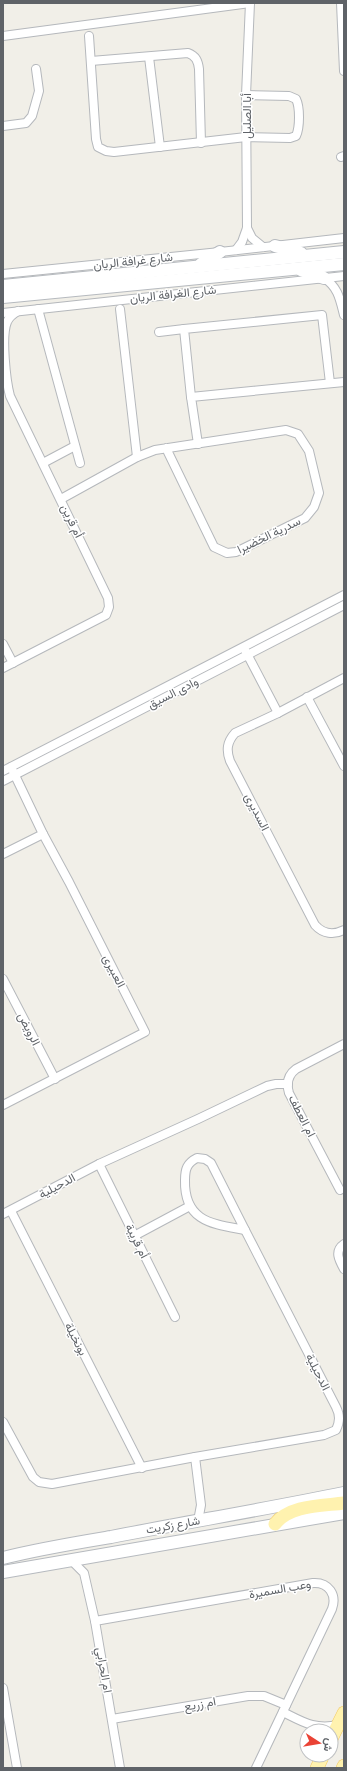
<svg xmlns="http://www.w3.org/2000/svg" width="347" height="1771" viewBox="0 0 347 1771" font-family="Cabin,Vazirmatn,sans-serif">
	<rect width="100%" height="100%" fill="#f1efe8"/>
	<g fill="none" stroke-linecap="round" stroke-linejoin="round">
		<defs>
			<g id="street">
				<path d="M341,3L344,71"/>
				<path d="M3,36L250,3"/>
				<path d="M89,36L96,139L98,147L106,151L114,152L246,137L290,138L296,136C300,127 300,107 296,99L289,96L246,95"/>
				<path d="M149,57L160,147"/>
				<path d="M91,61L188,53C196,56 198,61 199,69L201,143"/>
				<path d="M3,126L26,123L32,116L39,91L36,69"/>
				<path d="M341,157L344,156"/>
				<path d="M247,228L252,238L263,247"/>
				<path d="M236,250L242,242L247,228L246,95L250,3"/>
				<path d="M3,274L220,252L344,238"/>
				<path d="M324,278C338,287 340,299 344,315"/>
				<path d="M38,309L80,463"/>
				<path d="M120,309L137,457"/>
				<path d="M3,313L344,276"/>
				<path d="M159,332L184,329"/>
				<path d="M191,397L184,329L322,315L330,383"/>
				<path d="M198,444L191,397L344,382"/>
				<path d="M43,463L75,446"/>
				<path d="M61,499L137,457L155,450L286,430L298,434L309,451L319,493L314,507L305,518L236,552L227,553L214,547L166,448"/>
				<path d="M3,644L13,663"/>
				<path d="M245,650L278,713"/>
				<path d="M3,668L106,615L109,607L108,598L10,396C6,381 1,336 7,322C9,317 13,314 18,311"/>
				<path d="M344,678L278,713L235,733C227,742 226,750 230,761L315,925C323,934 334,935 344,930"/>
				<path d="M307,697L344,766"/>
				<path d="M3,771L344,595"/>
				<path d="M3,781L344,605"/>
				<path d="M3,854L43,834"/>
				<path d="M3,979L55,1079"/>
				<path d="M3,1105L145,1032L69,882L43,834L11,767"/>
				<path d="M197,1158L205,1159L211,1163L245,1230C213,1224 184,1222 185,1180C185,1169 187,1163 197,1158Z"/>
				<path d="M99,1164L175,1317"/>
				<path d="M340,1190L289,1093C286,1083 288,1075 296,1069L344,1044"/>
				<path d="M11,1211L142,1468"/>
				<path d="M3,1214L99,1164L198,1119L267,1086L276,1084H288"/>
				<path d="M134,1236L190,1206"/>
				<path d="M344,1244C334,1251 339,1260 344,1269"/>
				<path d="M3,1422L33,1477L39,1482L52,1484L195,1457L324,1435L336,1430C340,1421 340,1415 336,1407L245,1230"/>
				<path d="M195,1457L201,1505L198,1521"/>
				<path d="M71,1560L84,1573L95,1621L120,1768"/>
				<path d="M95,1621L313,1583C329,1582 337,1595 332,1609L256,1768"/>
				<path d="M3,1688L17,1768"/>
				<path d="M283,1712C303,1722 315,1730 338,1725"/>
				<path d="M112,1719L248,1696H264L286,1705"/>
			</g>
			<g id="secondary">
				<path d="M275,246L301,253"/>
				<path d="M201,264L220,252"/>
				<path d="M301,270L324,278"/>
				<path d="M3,286L344,252"/>
				<path d="M3,297L344,264"/>
				<path d="M3,1558C38,1549 75,1543 111,1537C188,1522 266,1509 344,1493"/>
				<path d="M3,1572L344,1513"/>
			</g>
			<g id="primary">
				<path d="M275,1524C290,1505 321,1506 344,1503"/>
				<path d="M331,1739L344,1713"/>
				<path d="M317,1768L323,1755"/>
				<path d="M343,1768L344,1766"/>
			</g>
		</defs>
		<use href="#street" stroke="#b5b8bc" stroke-width="10"/>
		<use href="#secondary" stroke="#b6babf" stroke-width="14"/>
		<use href="#primary" stroke="#f2c960" stroke-width="14"/>
		<use href="#street" stroke="#fff" stroke-width="8"/>
		<use href="#secondary" stroke="#fff" stroke-width="12"/>
		<use href="#primary" stroke="#fff2af" stroke-width="13"/>
	</g>
	<g text-anchor="middle" stroke-width="3" stroke-linejoin="round" paint-order="stroke">
		<g font-size="12" fill="#5f6368" stroke="#fff">
			<text transform="translate(247 116) rotate(-90)" y="4">أبا الصليل</text>
			<text transform="translate(133 261) rotate(-6)" y="4">شارع غرافة الريان</text>
			<text transform="translate(173 294) rotate(-6)" y="4">شارع الغرافة الريان</text>
			<text transform="translate(72 521) rotate(64)" y="4">أم قرين</text>
			<text transform="translate(269 535) rotate(-26)" y="4">سدرية الخضيرا</text>
			<text transform="translate(173 693) rotate(-27)" y="4">وادى السيق</text>
			<text transform="translate(257 812) rotate(63)" y="4">السديرى</text>
			<text transform="translate(114 971) rotate(63)" y="4">العبيرى</text>
			<text transform="translate(29 1029) rotate(63)" y="4">الرويض</text>
			<text transform="translate(302 1116) rotate(63)" y="4">ام العطف</text>
			<text transform="translate(57 1186) rotate(-28)" y="4">الدحيلية</text>
			<text transform="translate(137 1241) rotate(63)" y="4">أم قريبة</text>
			<text transform="translate(76 1339) rotate(63)" y="4">بونخيلة</text>
			<text transform="translate(318 1372) rotate(63)" y="4">الدحيلية</text>
			<text transform="translate(173 1525) rotate(-10)" y="4">شارع زكريت</text>
			<text transform="translate(280 1589) rotate(-10)" y="4">وعب السميرة</text>
			<text transform="translate(104 1670) rotate(80)" y="4">ام الحرابي</text>
			<text transform="translate(200 1704) rotate(-10)" y="4">ام زريع</text>
		</g>
	</g>
	<rect width="347" height="1771" fill="none" stroke="#5f6368" stroke-width="8"/>
	<g transform="translate(319 1743) rotate(102)"><circle r="19" fill="#ffffff" stroke="#bfc1c3"/>
	<path d="M0-3L7 15L0 10L-7 15Z" fill="#ea4335"/>
	<text y="-6" font-size="11" font-weight="bold" text-anchor="middle" fill="#5f6368">ش</text>
	</g>
</svg>
